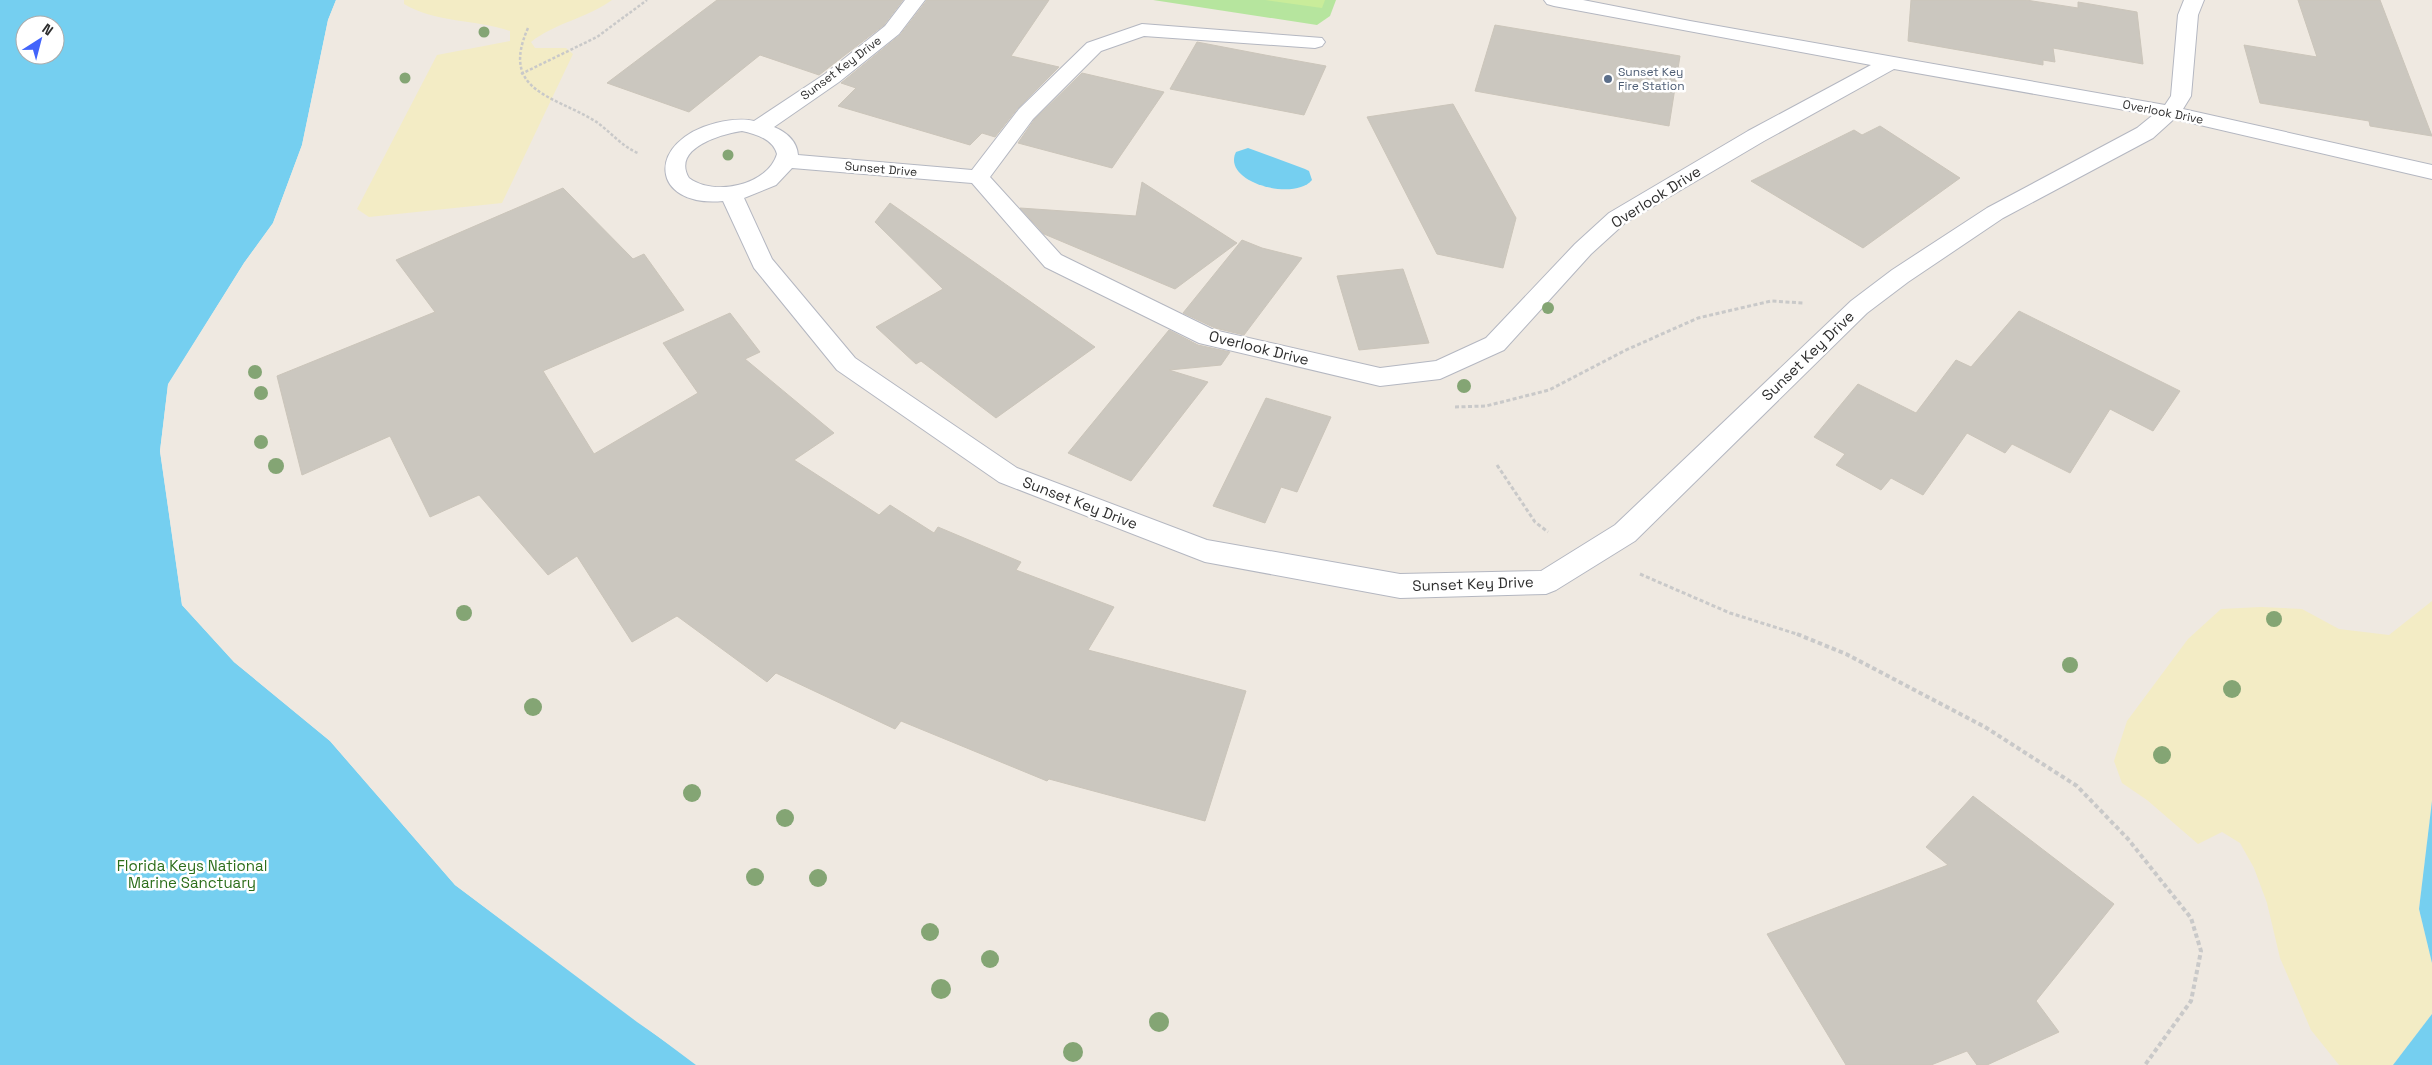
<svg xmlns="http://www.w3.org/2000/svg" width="2432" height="1065" viewBox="0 0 2432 1065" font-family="'Space Grotesk',sans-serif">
	<rect width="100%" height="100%" fill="#efe9e1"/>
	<path fill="#b6e59e" d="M1153,0H1336L1330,16L1317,25Z"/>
	<g fill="#f3ecc5">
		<path d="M404,0H612C587,18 555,23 531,42L535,48H566L573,54L502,203L369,217L357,209L437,55L510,41V31C476,19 435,23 404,4Z"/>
		<path d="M2432,601V801L2419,909L2432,963V1014L2393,1065H2339L2311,1030L2280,958L2267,903L2254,868L2240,843L2222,832L2198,844L2147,800L2122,783L2114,761L2127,721L2188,639L2221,609L2261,607L2302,609L2339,629L2389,635Z"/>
	</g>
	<path fill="#c9ec9a" d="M1265,0H1325L1322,8Z"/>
	<g fill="#75cff0" fill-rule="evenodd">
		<path d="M0,0H336L328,20L302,145L273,223L244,263L168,385L160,451L182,605L234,662L330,741L455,885L696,1065H0ZM25,25H55V55H25Z"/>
		<path d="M1248,148L1305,169L1309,171L1312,180C1294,202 1221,182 1236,152Z"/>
		<path d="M2432,801V963L2419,909Z"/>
		<path d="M2432,1014V1065H2393Z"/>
	</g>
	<path fill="#efe9e1" d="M336,0H339L330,20L305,145L275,224L246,265L170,385L162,451L184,604L236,660L331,739L457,883L699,1065L637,1022L455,885L330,741L234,662L182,605L160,451L168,384L244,263L273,223L302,145L328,20Z"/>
	<g fill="#cbc7bf" stroke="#cbc5ba">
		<path d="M717,0H903L884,25L819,75L760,55L689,112L607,83Z"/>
		<path d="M927,0H1049L1011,56L1059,67L1018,108L995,137L982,133L970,145L838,106L856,88L841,83L900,35Z"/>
		<path d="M1911,0H2026L2078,8V2L2137,12L2143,64L2053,48L2055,62L2043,60V65L1908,41Z"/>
		<path d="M2298,0H2380L2432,136L2370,126L2369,121L2260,103L2244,45L2317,57Z"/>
		<path d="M1495,25L1680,56L1669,126L1475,91Z"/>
		<path d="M1197,42L1265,55L1326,66L1304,115L1170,89Z"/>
		<path d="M1082,73L1164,92L1112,168L1018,143L1034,120Z"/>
		<path d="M1453,104L1516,218L1503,268L1437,254L1367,117Z"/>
		<path d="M1880,126L1960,178L1863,248L1751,181L1854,130L1862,135Z"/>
		<path d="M1142,182L1237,243L1175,289L1044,234L1020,208L1136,216Z"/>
		<path d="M563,188L633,259L644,254L684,310L543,371L594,454L698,393L663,343L730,313L760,352L745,359L834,433L794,460L879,515L890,505L934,533L938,527L1021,562L1016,570L1114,607L1088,650L1246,691L1205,821L1049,779L1047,781L901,721L895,729L776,673L767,682L677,616L632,642L577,556L548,575L479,495L430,517L390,436L302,475L277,376L435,312L396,260Z"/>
		<path d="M890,203L1095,347L996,418L921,361L916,364L876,327L943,289L875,222Z"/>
		<path d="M1242,240L1262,248L1302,258L1244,335L1215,328L1183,313Z"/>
		<path d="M1403,269L1429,343L1359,350L1337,276Z"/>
		<path d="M2019,311L2180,391L2153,431L2110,409L2070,473L2012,444L2005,453L1967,433L1923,495L1891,478L1881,490L1836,465L1845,454L1814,437L1858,384L1916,413L1956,360L1971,367Z"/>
		<path d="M1169,330L1198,345L1230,352L1221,365L1169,370L1208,382L1131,481L1068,453Z"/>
		<path d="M1266,398L1331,417L1297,492L1281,487L1265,523L1213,506Z"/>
		<path d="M1973,796L2114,904L2036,1001L2059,1032L1987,1065H1977L1967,1051L1931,1065H1846L1767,934L1948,865L1926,847Z"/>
	</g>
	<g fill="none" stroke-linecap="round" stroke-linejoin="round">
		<defs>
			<path id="minor" d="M905,0H925L899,34L839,82L774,127C786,132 797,141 798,155L972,170L1019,109L1087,43L1142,24L1322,38L1325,42L1322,46L1315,48L1144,36L1101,51L1033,119L990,177L1061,255L1214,330L1380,368L1436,361L1486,338L1575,244L1609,213L1748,131L1871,65L1554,6L1547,4L1544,0H1583L1690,21L2165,105L2171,96L2178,15L2184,0H2204L2198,15L2191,96L2183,109L2432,165V179L2174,119L2153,138L2003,218L1908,282L1867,313L1635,541L1556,590L1546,594L1400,598L1205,562L999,482L837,370L754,268L723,201C650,208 645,141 716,123C729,120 741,118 754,121L825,74L885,26ZM1894,69L2153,115L2137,128L1987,208L1892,270L1851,301L1615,525L1541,571L1400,574L1207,540L1017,468L855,358L772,259L744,198L776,185L792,168L972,183L1045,267L1199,343L1380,386L1440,379L1504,350L1591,254L1625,223L1764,141ZM742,131C756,134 773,139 777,154C768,185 714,197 689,178C671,148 722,134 742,131Z"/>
		</defs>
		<use href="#minor" stroke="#b4b7c1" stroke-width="2"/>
		<g stroke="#c9c9c9" stroke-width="2.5" stroke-dasharray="3 2" stroke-linecap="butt">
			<path d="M528,28C500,91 552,95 595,121C610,131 621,146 638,153"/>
			<path d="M521,74L597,37L647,0"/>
		</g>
		<g stroke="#c9c9c9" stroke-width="3" stroke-dasharray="4 2.5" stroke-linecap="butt">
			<path d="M1455,407L1486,406L1549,390L1626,350L1698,318L1771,301L1803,303"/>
			<path d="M1497,465L1535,522L1548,532"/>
			<path d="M1640,574L1730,613L1800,635"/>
		</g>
		<path stroke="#c9c9c9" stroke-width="4" stroke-dasharray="4.5 3" stroke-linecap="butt" d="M1797,634L1846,654L1985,727L2077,786L2128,839L2191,918L2201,951L2191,1001L2145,1065"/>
		<use href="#minor" fill="#fff" fill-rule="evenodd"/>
	</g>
	<g fill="#84a574">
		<circle cx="484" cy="32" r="5.5"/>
		<circle cx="405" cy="78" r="5.5"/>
		<circle cx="728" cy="155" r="5.5"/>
		<circle cx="1548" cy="308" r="6"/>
		<circle cx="255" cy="372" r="7"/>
		<circle cx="1464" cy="386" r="7"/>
		<circle cx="261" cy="393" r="7"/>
		<circle cx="261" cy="442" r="7"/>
		<circle cx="276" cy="466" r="8"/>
		<circle cx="464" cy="613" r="8"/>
		<circle cx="2274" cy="619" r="8"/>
		<circle cx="2070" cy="665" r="8"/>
		<circle cx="2232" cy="689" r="9"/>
		<circle cx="533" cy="707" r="9"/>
		<circle cx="2162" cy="755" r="9"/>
		<circle cx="692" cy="793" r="9"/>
		<circle cx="785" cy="818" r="9"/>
		<circle cx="755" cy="877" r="9"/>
		<circle cx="818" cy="878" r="9"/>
		<circle cx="930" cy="932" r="9"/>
		<circle cx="990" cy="959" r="9"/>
		<circle cx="941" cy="989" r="10"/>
		<circle cx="1159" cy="1022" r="10"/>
		<circle cx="1073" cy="1052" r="10"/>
	</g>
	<circle fill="#5c6f8a" stroke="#fff" stroke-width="2" cx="1608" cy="79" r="5"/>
	<g text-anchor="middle" stroke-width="5" stroke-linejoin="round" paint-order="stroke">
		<g font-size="12" fill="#2e2e2e" stroke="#fff">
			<text transform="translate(841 68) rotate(-37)" y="4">Sunset Key Drive</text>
			<text transform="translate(2163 112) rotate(11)" y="4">Overlook Drive</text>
			<text transform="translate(881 169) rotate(5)" y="4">Sunset Drive</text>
		</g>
		<g font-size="12" fill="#4e5e75" stroke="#fff" text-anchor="start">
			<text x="1618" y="76">Sunset Key<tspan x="1618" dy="14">Fire Station</tspan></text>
		</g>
		<g font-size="15" fill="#2e2e2e" stroke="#fff">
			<text transform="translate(1656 197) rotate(-32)" y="5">Overlook Drive</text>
			<text transform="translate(1259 348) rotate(14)" y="5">Overlook Drive</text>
			<text transform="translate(1808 356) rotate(-44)" y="5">Sunset Key Drive</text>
			<text transform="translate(1080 503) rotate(21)" y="5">Sunset Key Drive</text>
			<text transform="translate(1473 584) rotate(-2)" y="5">Sunset Key Drive</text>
		</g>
		<g font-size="15" fill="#2c6e1b" stroke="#fff">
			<text x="192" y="871">Florida Keys National<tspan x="192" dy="17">Marine Sanctuary</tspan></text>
		</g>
	</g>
	<g transform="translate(40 40) rotate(36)"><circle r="24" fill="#ffffff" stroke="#ababab"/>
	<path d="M0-4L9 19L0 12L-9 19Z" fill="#4264fb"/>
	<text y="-8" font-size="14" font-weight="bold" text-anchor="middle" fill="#2e2e2e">N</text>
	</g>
</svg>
